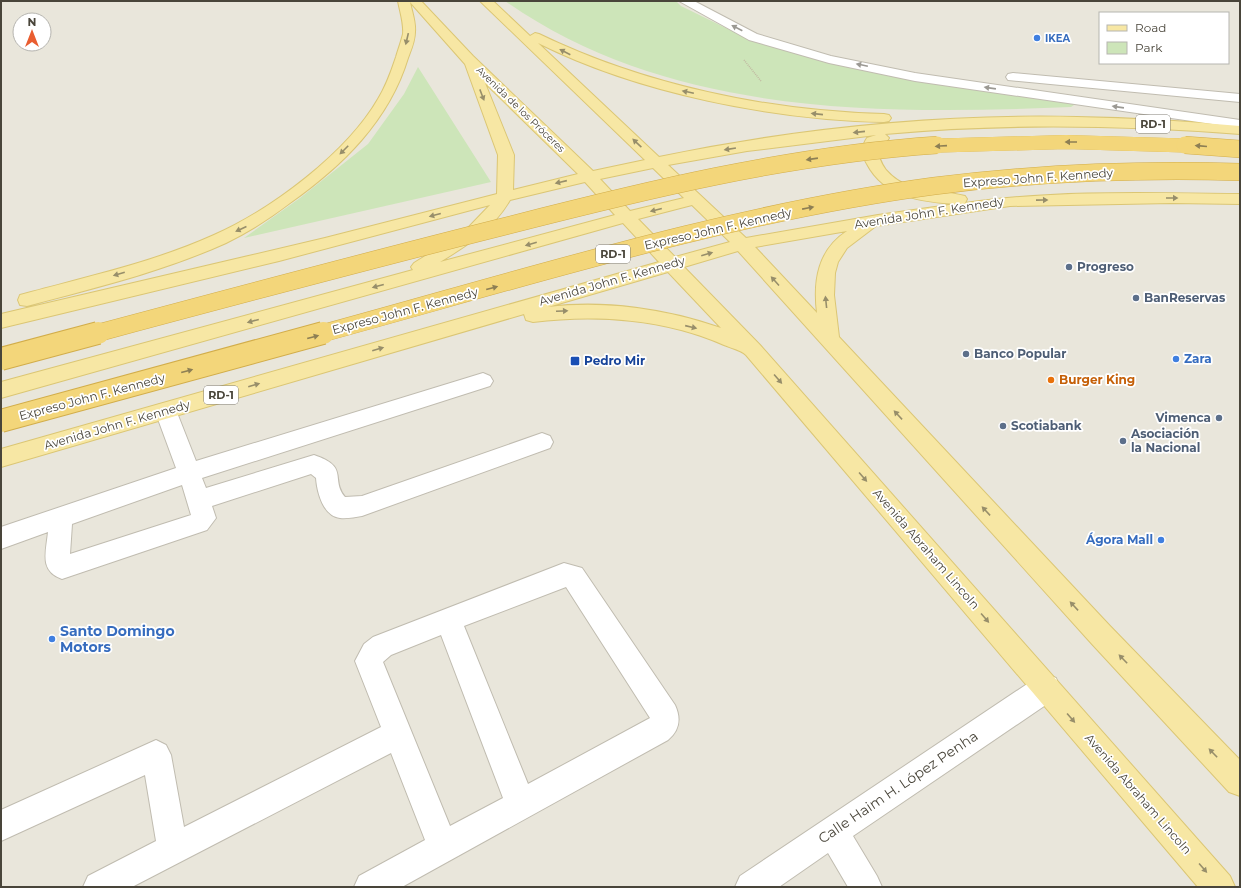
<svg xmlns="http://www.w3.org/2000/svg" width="1241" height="888" viewBox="0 0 1241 888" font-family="Montserrat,sans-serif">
	<rect width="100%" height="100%" fill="#f5f3ed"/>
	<path fill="#e9e6db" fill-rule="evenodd" d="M1,1H1240V887H1ZM1100,13H1228V63H1100ZM20,20H44V44H20Z"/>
	<g fill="#cde5b9">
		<path d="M505,1H676L681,6L730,30L822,59L1077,103L1071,107C880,115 668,116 505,1Z"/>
		<path d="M418,67L491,182L244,238L300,198L368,144L404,94Z"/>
	</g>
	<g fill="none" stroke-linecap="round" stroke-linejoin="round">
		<defs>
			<g id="minor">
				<path d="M679,1H694L757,34L831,56L915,73L1240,120V128L915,81L829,63L749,40Z"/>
				<path d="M1013,73L1240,94V102L1008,80L1006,77L1008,74Z"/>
				<path d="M483,373L490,376L493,381L490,386L202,478L206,488L314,455C350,467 330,479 345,497L362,496L542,433L550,436L553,442L550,448L362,516C355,517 347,519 340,518C323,516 317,492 316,478L311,474L212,506L216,518L207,530L62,579C39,571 46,552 48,532L1,549V527L176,468L155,411L158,405L166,403L174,405L196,461ZM182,485L191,515L70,554L72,524Z"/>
				<path d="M564,563L582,568L675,705C681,718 680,730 668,740L402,887H354L359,876L425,840L391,753L132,887H83L88,876L156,841L145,775L1,841V810L156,740L166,745L171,755L184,827L381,727L355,661L364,644L373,637ZM566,587L650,718L528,784L464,626ZM441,635L503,798L450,826L383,662L391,655Z"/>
				<path d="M1046,674L1056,678L1060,688L1056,698L853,836L877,876L882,887H848L828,853L779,887H735L740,876L1036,678Z"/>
			</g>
			<path id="major" d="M398,1H421L473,56L593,171L645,160L480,1H493L530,36L535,33L539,34C644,85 768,111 884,114L889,115L891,118L889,121L884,122C773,120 638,93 538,43L659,157C794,129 939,114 1077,117C1132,118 1186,121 1240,126V134C1121,125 1003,123 885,134L889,138L887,141L879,144C877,154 880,162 886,170C909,196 936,188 965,196L967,199L965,203C1054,190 1149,193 1240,194V204L1172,203L1010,206L876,226L847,248L838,262L835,273L834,295L839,337L1110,626L1240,760V796L1229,792L1092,644L738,251L684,267L760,345L1230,876L1235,887H1198L746,355C741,350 731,348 724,345C665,319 597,314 533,322L526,320L524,314L1,467V449L659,262L623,223L1,398V382L413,270L411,267L414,263L464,232L490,205L279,261L1,328V314L325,238L497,194L498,155L465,64L410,2C412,12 416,22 415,32C415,41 411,50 408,58C389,121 342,166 290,203C269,219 249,232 226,243C162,272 94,288 27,306L20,305L18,300L20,295C85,277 152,263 214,235C271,210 347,153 378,99C386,86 391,72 396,57C398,50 401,42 403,34C404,23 400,12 398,1ZM485,83L578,174L513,190L514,155ZM876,135L867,138C861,146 862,156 867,164C884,197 922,202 956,204L878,215L746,238L668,165L747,151ZM653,168L684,198L630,211L600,179ZM585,182L615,215L440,262C468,245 493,229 510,200ZM692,205L730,242L675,257L638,219ZM847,231C818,250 813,280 817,313L755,247ZM668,272L721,328C667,309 605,300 548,307Z"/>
		</defs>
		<use href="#minor" stroke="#c0bcb0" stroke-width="2"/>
		<use href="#major" stroke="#dbc674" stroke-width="2"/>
		<path stroke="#c1b9a2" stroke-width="1.5" stroke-dasharray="1 1" stroke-linecap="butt" d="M744,60L761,81"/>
		<use href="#minor" fill="#fff" fill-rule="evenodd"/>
		<use href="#major" fill="#f7e7a4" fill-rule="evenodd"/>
		<defs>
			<path id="highway-bridge-far2" d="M924,146L1066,142L1202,146"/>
			<g id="highway-bridge-far1">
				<path d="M1185,145L1240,149"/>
				<path d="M94,334C228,298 363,262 498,228C642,191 788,155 937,145"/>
				<path d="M320,334C522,279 726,214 934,186C1036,173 1137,169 1240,172"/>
			</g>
			<g id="highway-bridge">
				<path d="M1,359L98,333"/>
				<path d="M1,421L323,333"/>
			</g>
		</defs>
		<use href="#highway-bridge-far2" stroke="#d2ad4a" stroke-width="14" stroke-linecap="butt"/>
		<use href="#highway-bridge-far1" stroke="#d2ad4a" stroke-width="18" stroke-linecap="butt"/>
		<use href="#highway-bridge" stroke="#d2ad4a" stroke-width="24" stroke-linecap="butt"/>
		<use href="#highway-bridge-far2" stroke="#f3d67a" stroke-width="14"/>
		<use href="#highway-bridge-far1" stroke="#f3d67a" stroke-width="17"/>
		<use href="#highway-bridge" stroke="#f3d67a" stroke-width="22"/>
	</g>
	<defs><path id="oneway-solid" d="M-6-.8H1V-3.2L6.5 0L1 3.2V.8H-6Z"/></defs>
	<g fill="#9b9993">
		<use href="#oneway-solid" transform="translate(737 28) rotate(-153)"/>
		<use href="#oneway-solid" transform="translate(862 65) rotate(-168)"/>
		<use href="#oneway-solid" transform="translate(990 88) rotate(-172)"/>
		<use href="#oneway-solid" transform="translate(1118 107) rotate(-172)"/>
	</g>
	<g fill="#978e6a">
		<use href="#oneway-solid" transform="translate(407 39) rotate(103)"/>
		<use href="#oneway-solid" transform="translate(565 52) rotate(-153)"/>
		<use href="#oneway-solid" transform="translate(688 92) rotate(-168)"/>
		<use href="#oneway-solid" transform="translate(482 95) rotate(69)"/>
		<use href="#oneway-solid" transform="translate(817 114) rotate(-174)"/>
		<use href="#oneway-solid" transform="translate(859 132) rotate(174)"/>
		<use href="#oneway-solid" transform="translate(637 143) rotate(-137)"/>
		<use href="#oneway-solid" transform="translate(730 149) rotate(171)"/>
		<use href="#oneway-solid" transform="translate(344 150) rotate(135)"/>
		<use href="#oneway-solid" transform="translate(561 182) rotate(167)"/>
		<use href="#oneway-solid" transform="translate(1172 198)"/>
		<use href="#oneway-solid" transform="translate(1042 200) rotate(-1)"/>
		<use href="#oneway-solid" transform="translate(656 210) rotate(166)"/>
		<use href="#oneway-solid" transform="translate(435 215) rotate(165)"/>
		<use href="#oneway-solid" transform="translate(241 229) rotate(155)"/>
		<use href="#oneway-solid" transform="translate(531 244) rotate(164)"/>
		<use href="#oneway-solid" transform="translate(707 254) rotate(-16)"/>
		<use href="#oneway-solid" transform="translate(119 274) rotate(164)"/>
		<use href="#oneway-solid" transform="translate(775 281) rotate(-132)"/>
		<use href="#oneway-solid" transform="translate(378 286) rotate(165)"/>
		<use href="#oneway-solid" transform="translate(826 302) rotate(-96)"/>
		<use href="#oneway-solid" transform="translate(562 311) rotate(-3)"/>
		<use href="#oneway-solid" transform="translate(253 321) rotate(165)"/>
		<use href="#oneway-solid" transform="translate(691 327) rotate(13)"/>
		<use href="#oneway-solid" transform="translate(378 349) rotate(-16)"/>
		<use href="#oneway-solid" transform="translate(778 379) rotate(49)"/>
		<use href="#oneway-solid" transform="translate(254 385) rotate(-16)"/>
		<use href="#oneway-solid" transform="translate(898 415) rotate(-133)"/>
		<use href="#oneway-solid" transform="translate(863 477) rotate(49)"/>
		<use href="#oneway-solid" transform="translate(986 511) rotate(-133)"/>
		<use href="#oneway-solid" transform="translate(1074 606) rotate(-133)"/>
		<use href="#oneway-solid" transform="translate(985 618) rotate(49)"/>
		<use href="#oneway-solid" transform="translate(1123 659) rotate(-134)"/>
		<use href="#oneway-solid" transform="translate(1071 718) rotate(49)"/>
		<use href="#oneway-solid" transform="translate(1213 753) rotate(-134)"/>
		<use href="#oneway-solid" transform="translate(1203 868) rotate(49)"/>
	</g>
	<g fill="#8d7f54">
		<use href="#oneway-solid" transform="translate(1071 142) rotate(-180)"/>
		<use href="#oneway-solid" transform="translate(941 146) rotate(176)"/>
		<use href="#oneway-solid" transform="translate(1201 146) rotate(-175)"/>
		<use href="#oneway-solid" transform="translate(812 159) rotate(172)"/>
		<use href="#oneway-solid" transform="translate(808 208) rotate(-11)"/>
		<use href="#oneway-solid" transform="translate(492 288) rotate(-15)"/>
		<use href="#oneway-solid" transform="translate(313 337) rotate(-15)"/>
		<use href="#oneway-solid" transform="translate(187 371) rotate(-15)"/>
	</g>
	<g fill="#3f7fe0" stroke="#fff" stroke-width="1.5">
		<circle cx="1037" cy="38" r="4"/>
		<circle cx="1176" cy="359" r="4"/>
		<circle cx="1161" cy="540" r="4"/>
		<circle cx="52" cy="639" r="4"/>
	</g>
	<g fill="#5c6f8a" stroke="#fff" stroke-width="1.5">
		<circle cx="1069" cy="267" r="4"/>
		<circle cx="1136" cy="298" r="4"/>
		<circle cx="966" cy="354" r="4"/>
		<circle cx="1219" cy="418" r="4"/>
		<circle cx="1003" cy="426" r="4"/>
		<circle cx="1123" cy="441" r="4"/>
	</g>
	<rect fill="#1a4fb4" stroke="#fff" stroke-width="1.5" x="570" y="356" width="10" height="10" rx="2"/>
	<circle fill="#e8710a" stroke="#fff" stroke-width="1.5" cx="1051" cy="380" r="4"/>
	<g text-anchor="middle" stroke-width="3.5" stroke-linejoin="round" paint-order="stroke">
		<g font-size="10" font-weight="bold" fill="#366cbe" stroke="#fff" text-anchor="start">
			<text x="1045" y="42">IKEA</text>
		</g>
		<g font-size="10" fill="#49453a" stroke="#fff">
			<text transform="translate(521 109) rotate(44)" y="4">Avenida de los Próceres</text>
		</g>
		<g fill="#fff" stroke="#807d75" stroke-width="1">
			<rect x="1136" y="115" width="34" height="18" rx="3"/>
			<rect x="596" y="245" width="34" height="18" rx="3"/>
			<rect x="204" y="386" width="34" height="18" rx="3"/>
		</g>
		<g font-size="11" font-weight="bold" fill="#49453a">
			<text x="1153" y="128">RD-1</text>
			<text x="613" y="258">RD-1</text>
			<text x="221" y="399">RD-1</text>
		</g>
		<g font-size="12" fill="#49453a" stroke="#fff">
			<text transform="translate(1038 178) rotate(-4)" y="4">Expreso John F. Kennedy</text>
			<text transform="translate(929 213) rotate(-9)" y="4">Avenida John F. Kennedy</text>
			<text transform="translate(718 229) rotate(-13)" y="4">Expreso John F. Kennedy</text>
			<text transform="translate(612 281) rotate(-16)" y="4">Avenida John F. Kennedy</text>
			<text transform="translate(405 311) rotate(-15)" y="4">Expreso John F. Kennedy</text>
			<text transform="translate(92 397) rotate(-15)" y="4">Expreso John F. Kennedy</text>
			<text transform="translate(117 425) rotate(-16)" y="4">Avenida John F. Kennedy</text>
			<text transform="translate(926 549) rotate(49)" y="4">Avenida Abraham Lincoln</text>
			<text transform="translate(1138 794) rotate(49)" y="4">Avenida Abraham Lincoln</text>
		</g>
		<g font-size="12" font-weight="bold" fill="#4e5e75" stroke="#fff" text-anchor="start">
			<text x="1077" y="271">Progreso</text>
			<text x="1144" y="302">BanReservas</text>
			<text x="974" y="358">Banco Popular</text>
			<text x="1211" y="422" text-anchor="end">Vimenca</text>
			<text x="1011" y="430">Scotiabank</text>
			<text x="1131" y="438">Asociación<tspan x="1131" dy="14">la Nacional</tspan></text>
		</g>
		<g font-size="12" font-weight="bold" fill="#366cbe" stroke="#fff" text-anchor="start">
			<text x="1184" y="363">Zara</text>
			<text x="1153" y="544" text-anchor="end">Ágora Mall</text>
		</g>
		<g font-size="12" font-weight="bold" fill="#164399" stroke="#fff" text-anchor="start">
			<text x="584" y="365">Pedro Mir</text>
		</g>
		<g font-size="12" font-weight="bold" fill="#c56008" stroke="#fff" text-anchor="start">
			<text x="1059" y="384">Burger King</text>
		</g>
		<g font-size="14" font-weight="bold" fill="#366cbe" stroke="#fff" text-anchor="start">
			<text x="60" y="636">Santo Domingo<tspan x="60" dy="16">Motors</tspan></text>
		</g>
		<g font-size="14" fill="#49453a" stroke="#fff">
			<text transform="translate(898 787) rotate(-34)" y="5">Calle Haim H. López Penha</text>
		</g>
	</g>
	<rect width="1241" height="888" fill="none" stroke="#49453a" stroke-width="4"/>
	<rect x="1099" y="12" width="130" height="52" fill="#ffffff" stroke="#b6b5b0"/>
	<rect x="1107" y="25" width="20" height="6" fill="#f7e7a4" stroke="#b6b5b0"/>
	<text x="1135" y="32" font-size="12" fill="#49453a">Road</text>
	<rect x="1107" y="42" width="20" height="12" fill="#cde5b9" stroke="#b6b5b0"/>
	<text x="1135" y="52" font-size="12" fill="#49453a">Park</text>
	<g transform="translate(32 32)"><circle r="19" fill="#ffffff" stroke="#b6b5b0"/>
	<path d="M0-3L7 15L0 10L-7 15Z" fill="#e95d30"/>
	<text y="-6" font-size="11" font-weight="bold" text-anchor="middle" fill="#49453a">N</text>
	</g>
</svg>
